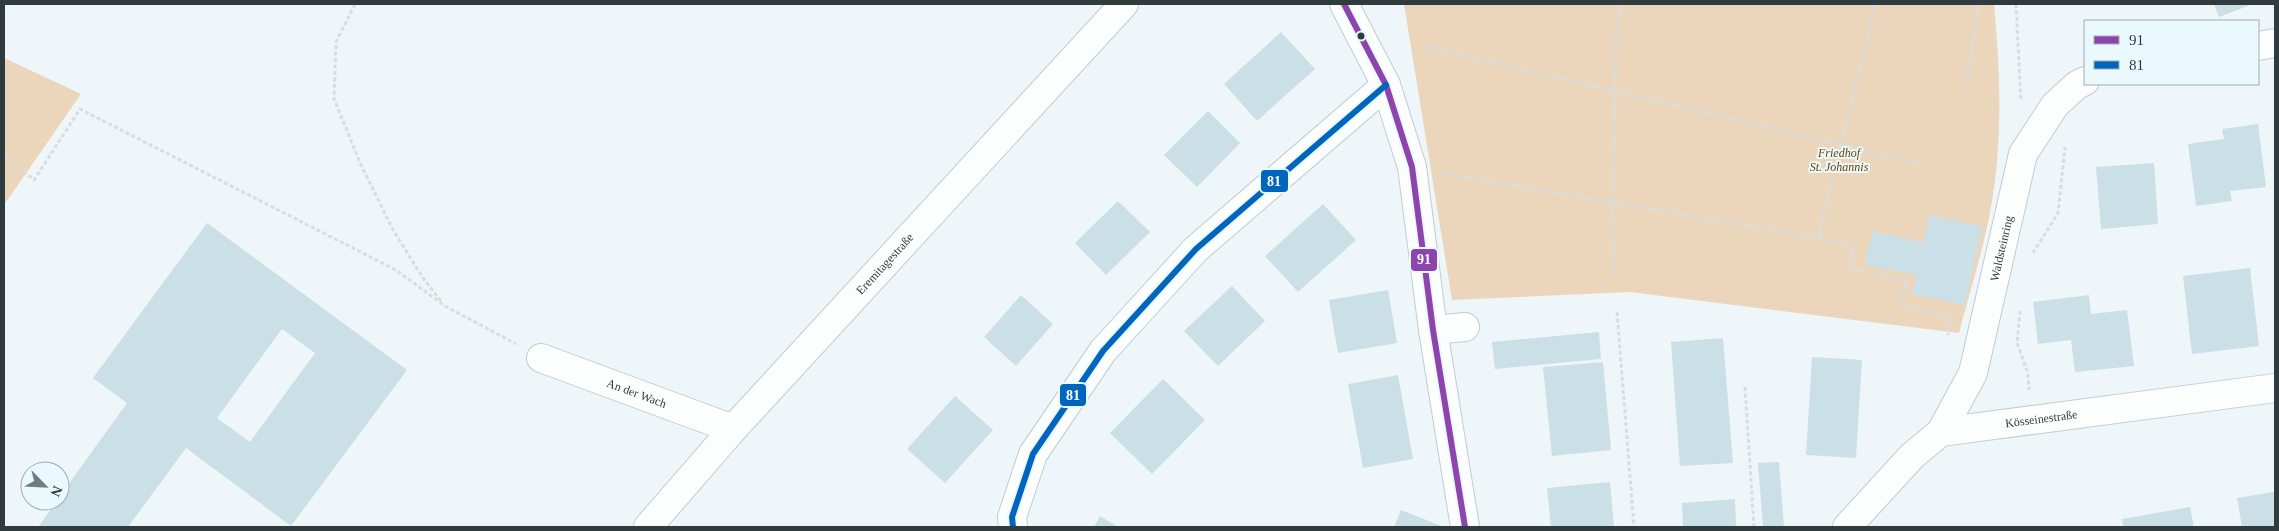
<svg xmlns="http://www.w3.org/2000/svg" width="2279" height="531" viewBox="0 0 2279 531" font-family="Georgia,serif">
	<rect width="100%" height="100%" fill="#eef6f9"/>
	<g fill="#ebd6bc">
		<path d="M1404,4H1994C2000,68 2003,136 1992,201C1985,245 1970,290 1959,333L1630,292L1452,300Z"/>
		<path d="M4,58L81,94L4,205Z"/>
	</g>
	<g fill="#cae0e6" fill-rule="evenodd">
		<path d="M2214,4H2253L2219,17Z"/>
		<path d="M1281,32L1315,69L1257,121L1224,84Z"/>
		<path d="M1208,111L1240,143L1197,187L1164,155Z"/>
		<path d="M2258,124L2266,187L2230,191L2232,201L2196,206L2188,144L2224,139L2222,129Z"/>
		<path d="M2154,163L2158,224L2101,229L2096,167Z"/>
		<path d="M1118,201L1150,232L1106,275L1075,243Z"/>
		<path d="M1323,204L1356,240L1298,292L1265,256Z"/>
		<path d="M1929,215L1982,226L1965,305L1912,294L1916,275L1865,265L1872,231L1923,242Z"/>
		<path d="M207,223L407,370L291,526L186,448L128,527H38L57,501H60V496L127,403L93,378ZM282,329L315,353L250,442L217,418Z"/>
		<path d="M2250,268L2259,346L2192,354L2183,276Z"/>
		<path d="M1232,286L1265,321L1218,366L1184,331Z"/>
		<path d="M1388,290L1397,343L1338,353L1329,300Z"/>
		<path d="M1021,295L1053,324L1016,366L984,337Z"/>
		<path d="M2089,295L2091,314L2127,310L2134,366L2075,372L2071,340L2038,344L2033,302Z"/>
		<path d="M1599,332L1601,359L1495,369L1492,342Z"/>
		<path d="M1723,338L1733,463L1680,466L1671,342Z"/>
		<path d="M1812,357L1862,360L1856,458L1806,455Z"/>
		<path d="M1603,362L1611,450L1552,456L1543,367Z"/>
		<path d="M1398,375L1413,459L1363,468L1348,384Z"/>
		<path d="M1163,379L1205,420L1152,474L1110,433Z"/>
		<path d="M955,396L993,430L945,483L907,449Z"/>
		<path d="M1779,462L1784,527H1763L1758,463Z"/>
		<path d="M1610,482L1614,527H1551L1547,488Z"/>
		<path d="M2273,492H2275V527H2242L2237,498Z"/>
		<path d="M1735,499L1736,527H1683L1682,503Z"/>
		<path d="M2190,507L2194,527H2123L2122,519Z"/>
		<path d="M1401,510L1444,527H1394Z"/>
		<path d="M1100,516L1118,527H1094Z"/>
	</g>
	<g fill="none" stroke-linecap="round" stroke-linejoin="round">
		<defs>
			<g id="minor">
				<path d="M1344,4L1386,85L1412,167L1433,330L1465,527"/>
				<path d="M2258,46L2275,43"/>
				<path d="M1433,330L1465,327"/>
				<path id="s1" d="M541,358L733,429"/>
				<path id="s2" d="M1941,432L1973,373L2023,154L2055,105L2077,85L2085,81"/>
				<path id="s3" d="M648,527L733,429L1124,4"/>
				<path d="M1013,527L1012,517L1033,454L1103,351L1196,249L1386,85"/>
				<path id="s4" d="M1847,527L1912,456L1941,432L2275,388"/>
			</g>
		</defs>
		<use href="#minor" stroke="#c3cbce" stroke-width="30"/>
		<g stroke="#daddde" stroke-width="3" stroke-dasharray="4 2.5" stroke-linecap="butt">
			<path d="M355,4L336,42L334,99L362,167L393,230L423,278L441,301"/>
			<path d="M2016,4L2021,101"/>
			<path d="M1425,46L1923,164"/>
			<path d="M1966,86L1979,4"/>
			<path d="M4,154L34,180L80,109L396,270L445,306L516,344"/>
			<path d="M1442,173L1818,238L1875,4"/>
			<path d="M1818,238L1854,246L1848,268L1907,281L1901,307L1951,316L1948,335"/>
			<path d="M2033,253L2058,213L2065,147"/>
			<path d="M1614,276L1613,202L1616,31L1623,4"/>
			<path d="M2020,311L2017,343L2028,373L2029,390"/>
			<path d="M1617,312L1634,527"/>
			<path d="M1745,387L1754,527"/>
		</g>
		<use href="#minor" stroke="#fcfefe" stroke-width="28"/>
		<defs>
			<path id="bus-1" d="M1344,4L1386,85L1412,167L1433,330L1465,527"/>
			<path id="bus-2" d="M1013,527L1012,517L1033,454L1103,351L1196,249L1386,85"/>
		</defs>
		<use href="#bus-1" stroke="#e9f9fe" stroke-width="10"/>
		<use href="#bus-2" stroke="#e9f9fe" stroke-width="10"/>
		<use href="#bus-1" stroke="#8e44ad" stroke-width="6"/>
		<use href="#bus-2" stroke="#0065bd" stroke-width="6"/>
	</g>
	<circle fill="#303b3e" stroke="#e9f9fe" stroke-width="2" cx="1361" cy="36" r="4.5"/>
	<g text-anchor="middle" stroke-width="4" stroke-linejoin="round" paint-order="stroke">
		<g font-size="12" font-style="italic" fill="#6b4102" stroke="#e9f9fe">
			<text x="1839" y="157">Friedhof<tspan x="1839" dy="14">St. Johannis</tspan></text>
		</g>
		<g font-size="12" fill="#303b3e" stroke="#e9f9fe">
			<text dy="4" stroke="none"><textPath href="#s2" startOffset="195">Waldsteinring</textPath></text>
			<text dy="4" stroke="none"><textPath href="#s3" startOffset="354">Eremitagestraße</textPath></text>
			<text dy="4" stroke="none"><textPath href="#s1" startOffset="102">An der Wach</textPath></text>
			<text dy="4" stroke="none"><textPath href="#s4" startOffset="235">Kösseinestraße</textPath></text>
		</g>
	</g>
	<g stroke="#e9f9fe" stroke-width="2">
		<rect x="1260" y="169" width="29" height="24" rx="5" fill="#0065bd"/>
		<rect x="1410" y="248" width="28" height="24" rx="5" fill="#8e44ad"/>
		<rect x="1059" y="383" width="28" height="24" rx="5" fill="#0065bd"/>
	</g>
	<g font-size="14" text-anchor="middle" font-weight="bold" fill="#fff">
		<text x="1274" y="186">81</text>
		<text x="1424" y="264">91</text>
		<text x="1073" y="400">81</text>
	</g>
	<rect width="2279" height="531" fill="none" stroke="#303b3e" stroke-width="10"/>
	<rect x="2084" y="20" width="175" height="65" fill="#e9f9fe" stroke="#9fadb1"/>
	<rect x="2094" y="36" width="25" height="8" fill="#8e44ad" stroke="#9fadb1"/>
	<text x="2129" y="45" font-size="15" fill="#303b3e">91</text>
	<rect x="2094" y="61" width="25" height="8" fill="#0065bd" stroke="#9fadb1"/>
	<text x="2129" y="70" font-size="15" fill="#303b3e">81</text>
	<g transform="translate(45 486) rotate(114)"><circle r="24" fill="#e9f9fe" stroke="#9fadb1"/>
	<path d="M0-4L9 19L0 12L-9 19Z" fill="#727c7f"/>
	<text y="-8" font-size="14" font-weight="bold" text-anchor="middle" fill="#303b3e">N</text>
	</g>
</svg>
